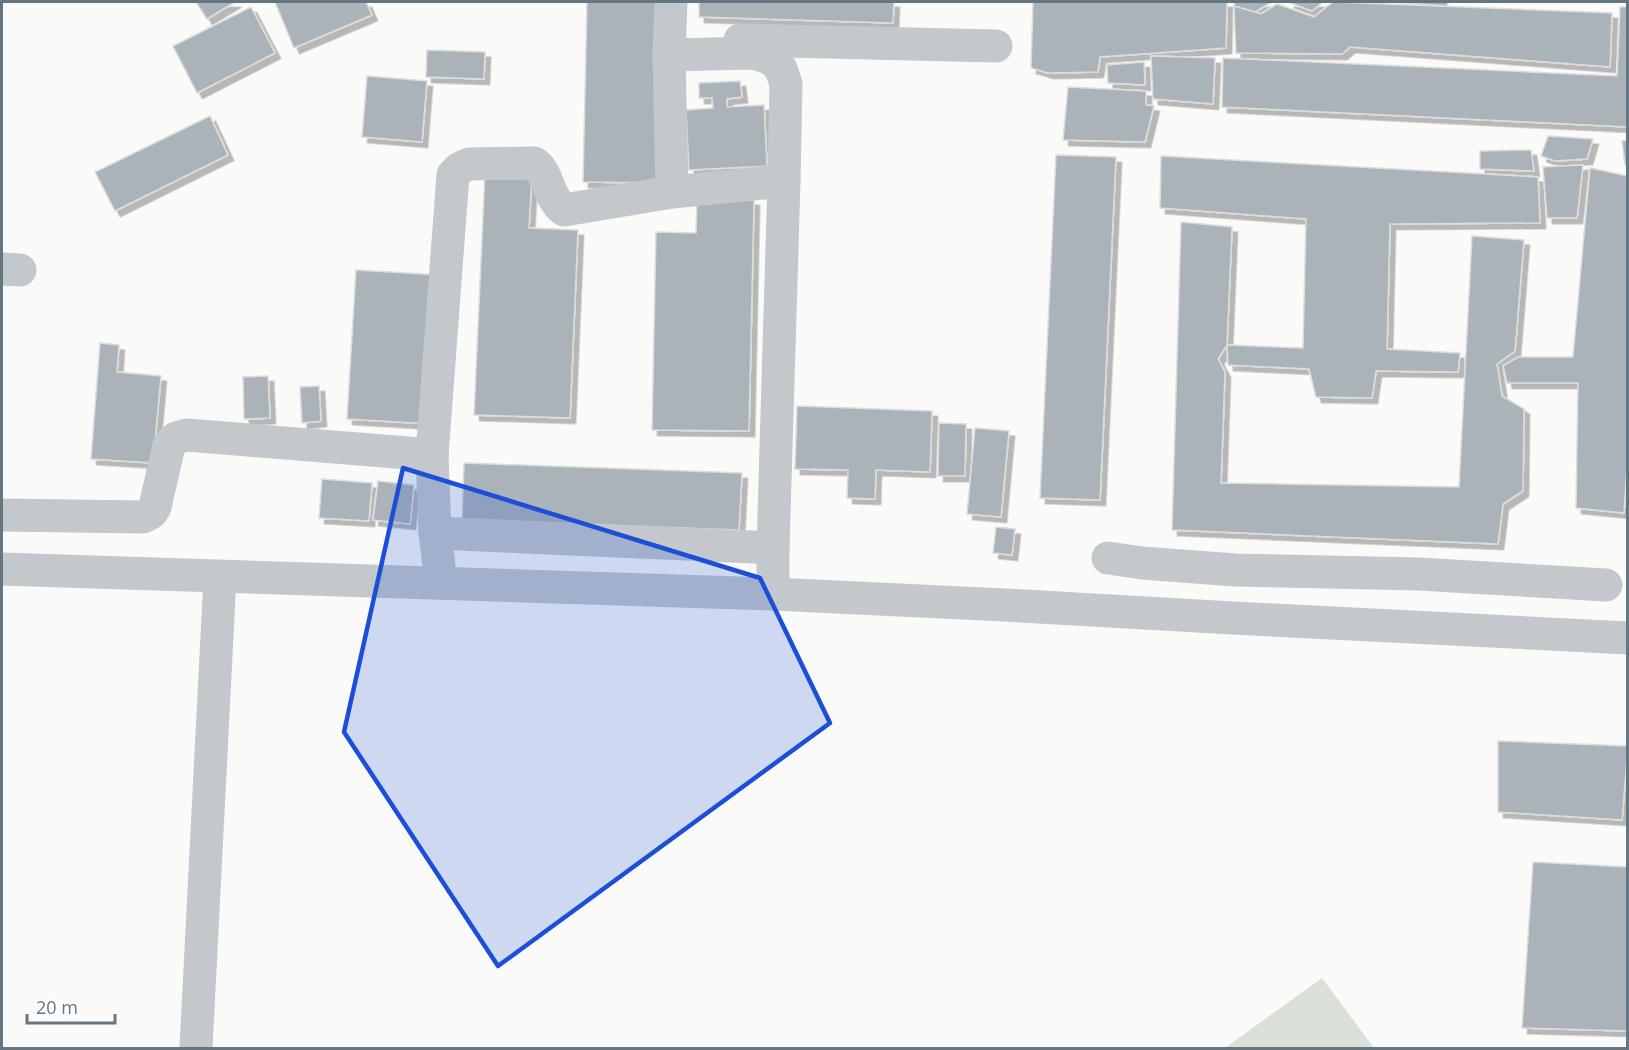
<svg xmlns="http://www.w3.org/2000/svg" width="1629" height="1050" viewBox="0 0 1629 1050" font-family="'Open Sans',sans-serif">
	<defs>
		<filter id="shadow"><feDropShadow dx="5.5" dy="5.5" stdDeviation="0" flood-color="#0004"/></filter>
	</defs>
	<rect width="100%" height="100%" fill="#fafaf8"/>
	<path fill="#dadfd7" d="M1322,978L1374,1048H1225Z"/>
	<g fill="#aab3b9" stroke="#dcdcda" stroke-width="1.5" filter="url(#shadow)">
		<path d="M196,2H235L207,19Z"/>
		<path d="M275,2H366L372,15L294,48Z"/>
		<path d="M587,2H660L657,183L583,182Z"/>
		<path d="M699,2H894L893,23L699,17Z"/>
		<path d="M1033,2H1227L1226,48L1100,57L1098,72L1048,73L1031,68Z"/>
		<path d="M1235,2H1272L1255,12L1234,6Z"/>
		<path d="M1288,2H1323L1312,11Z"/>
		<path d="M1333,2L1612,13L1610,67L1350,47L1342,54L1236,53L1234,6L1261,14L1277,4L1314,17Z"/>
		<path d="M1393,2H1448L1447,6Z"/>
		<path d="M251,7L275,53L197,93L173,46Z"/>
		<path d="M1620,7H1628V127L1222,107L1223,58L1617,76Z"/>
		<path d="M427,50L485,52L484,79L426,77Z"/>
		<path d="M1151,56L1215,58L1213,104L1153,99Z"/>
		<path d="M1144,62L1145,85L1108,83L1107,65Z"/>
		<path d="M367,76L427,81L422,142L362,137Z"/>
		<path d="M740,81L742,97L727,99V107L764,105L767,166L689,170L686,110L713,108L712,98H699V83Z"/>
		<path d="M1068,87L1146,91V105L1154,106L1145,142L1063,140Z"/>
		<path d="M210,116L228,155L115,211L95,172Z"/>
		<path d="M1548,136L1593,139L1587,159L1555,161L1541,156Z"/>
		<path d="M1628,140V166L1625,165L1622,141Z"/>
		<path d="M1531,150L1534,171L1480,169V151Z"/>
		<path d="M1056,155L1116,157L1100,500L1040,498Z"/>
		<path d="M1161,156L1538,177L1540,223L1390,224L1387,349L1460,353L1458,372L1376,371L1372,398L1316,397L1309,369L1228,365L1227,345L1303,348L1306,219L1160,208Z"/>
		<path d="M1583,165L1577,218H1547L1543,167Z"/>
		<path d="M1590,168L1628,176V449L1624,513L1576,508L1578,383H1507L1503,366L1518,357H1573Z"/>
		<path d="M485,172L532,174L529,228L578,230L570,418L474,415Z"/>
		<path d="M697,199L754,200L749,431L652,430L656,232L696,233Z"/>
		<path d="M1181,222L1232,227L1227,345L1218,359L1225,372L1221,483L1459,487L1472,236L1524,240L1515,351L1497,364L1502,396L1524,409L1523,491L1503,504L1498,544L1172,530Z"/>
		<path d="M356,270L440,275L431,424L347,419Z"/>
		<path d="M100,343L119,345L117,372L161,376L153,463L91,459Z"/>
		<path d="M268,376L270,418L244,419L243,377Z"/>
		<path d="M319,386L321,421L302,423L300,387Z"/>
		<path d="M797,406L932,411L930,472L876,470L875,499L847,498L848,470L795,469Z"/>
		<path d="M939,423L966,424L965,476H938Z"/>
		<path d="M975,428L1009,431L1001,517L967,514Z"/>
		<path d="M464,463L742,473L739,530L462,520Z"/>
		<path d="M322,479L372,483L369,521L319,518Z"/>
		<path d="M378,481L414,485L410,524L373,520Z"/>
		<path d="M996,527L1015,529L1012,555L993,553Z"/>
		<path d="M1498,741L1628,746L1622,820L1498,812Z"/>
		<path d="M1533,862L1628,867V1031L1522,1028Z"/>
	</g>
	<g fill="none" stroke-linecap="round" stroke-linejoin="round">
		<g stroke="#c3c8cc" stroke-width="33">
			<path d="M671,2L669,55L672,192"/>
			<path d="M740,40L996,46"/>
			<path d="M669,55L754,53L772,59L781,69L786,84L784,181L773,548V594"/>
			<path d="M2,269L20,270"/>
			<path d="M2,515L143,517L151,513L155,507L169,445L176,438L187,435L432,455"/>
			<path d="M435,533L773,548"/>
			<path d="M1108,558L1142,563L1235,570L1419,574L1606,585"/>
			<path d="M2,569L773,594L1005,605L1233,618L1628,638"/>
			<path d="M441,583L435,533L432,455L453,175L460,168L469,164L534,163C549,172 547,197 564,210L672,192L784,181"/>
			<path d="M196,1048L220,577"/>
		</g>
	</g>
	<path fill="#1d4ed8" fill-opacity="0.2" stroke="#1d4ed8" stroke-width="4.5" stroke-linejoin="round" d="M403,468L760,578L830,723L498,966L344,732Z"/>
	<rect width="1629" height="1050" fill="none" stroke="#657683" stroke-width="6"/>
	<path d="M27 1014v9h88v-9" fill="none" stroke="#657683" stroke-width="3"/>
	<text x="36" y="1014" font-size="18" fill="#657683" stroke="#ffffff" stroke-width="4.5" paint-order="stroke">20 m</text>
</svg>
